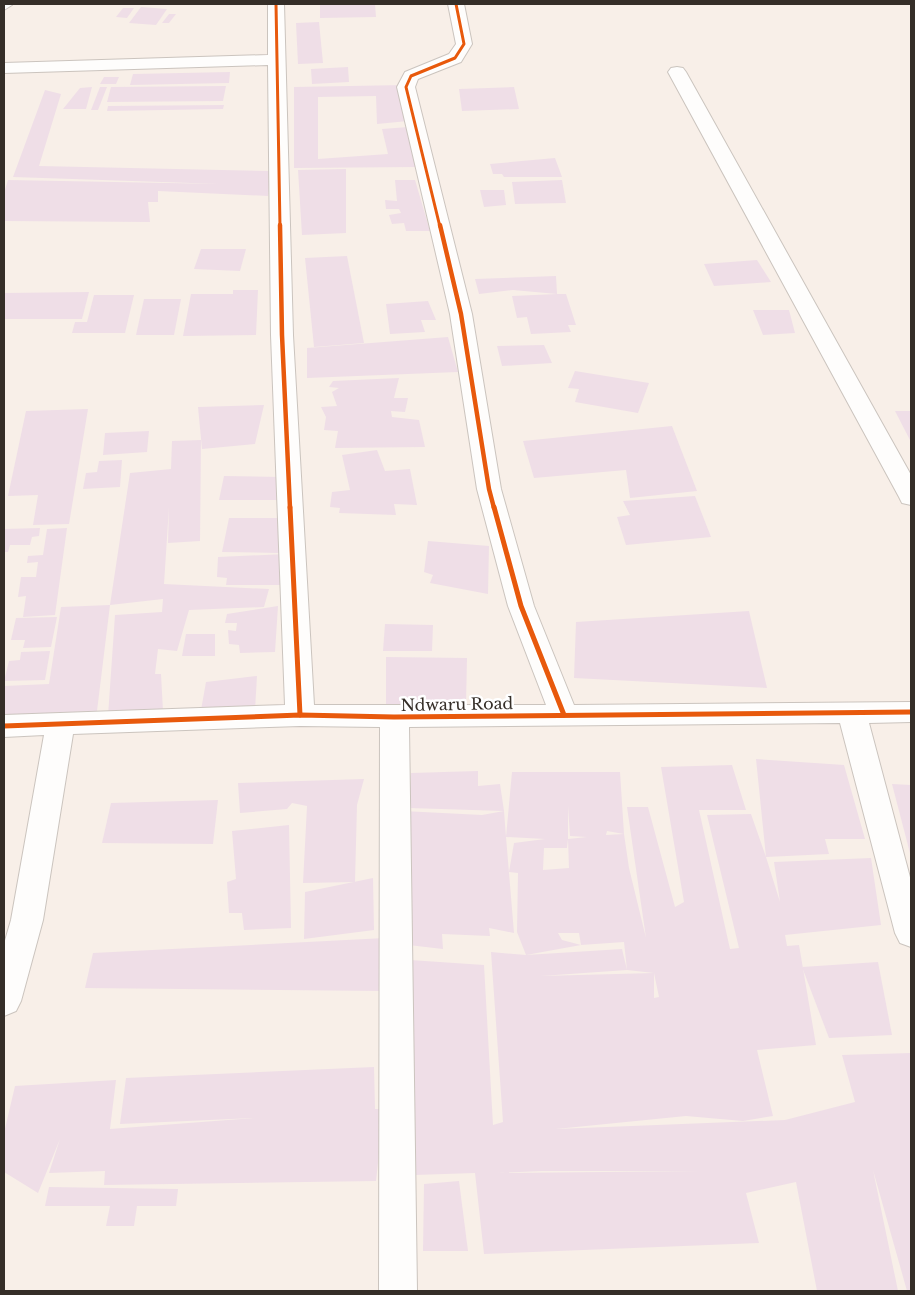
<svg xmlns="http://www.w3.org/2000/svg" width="915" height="1295" viewBox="0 0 915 1295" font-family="'Libre Baskerville',serif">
	<rect width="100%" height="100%" fill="#f8efe8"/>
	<g fill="#efdee7" fill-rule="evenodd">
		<path d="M320,4H375L376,17L320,18Z"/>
		<path d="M141,7L167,9L156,25L129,23Z"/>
		<path d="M123,8H134L127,18L116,17Z"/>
		<path d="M169,14H176L169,23H162Z"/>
		<path d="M319,22L323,63L298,64L296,23Z"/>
		<path d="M348,67L349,82L312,84L311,69Z"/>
		<path d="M230,72L229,83L130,85L133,74Z"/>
		<path d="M104,77H119L116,84H100Z"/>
		<path d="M405,85L408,121L377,124L376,96L318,97V159L388,154L382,129L408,127L417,167L294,168V87Z"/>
		<path d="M226,86L223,101L107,102L111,87Z"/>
		<path d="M92,87L86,109H63L80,88Z"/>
		<path d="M100,87H107L98,110H91Z"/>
		<path d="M514,87L519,109L462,111L459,89Z"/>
		<path d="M45,90L61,94L39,166L271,171L268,196L158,191V202H148L150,222L4,221V193L8,180L221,184L13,177Z"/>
		<path d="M224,105L223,109L107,111L108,106Z"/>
		<path d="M555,158L562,177H504L502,174H493L490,164Z"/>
		<path d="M346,169V233L302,235L298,170Z"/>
		<path d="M395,180H415L430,231H406L404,223L392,224L389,215L401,213L399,209H386L385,200L397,201Z"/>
		<path d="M562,180L566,203L515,204L512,182Z"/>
		<path d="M480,190H504L506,205L484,207Z"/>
		<path d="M201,249H246L240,271L194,269Z"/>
		<path d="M347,256L364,343L314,347L305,258Z"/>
		<path d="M757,260L771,282L714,286L704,264Z"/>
		<path d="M556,276L557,294H566L576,325H568L571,332L531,334L527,317L517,318L512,296L557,294L513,290L479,294L475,279Z"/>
		<path d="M233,290H258L256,335L183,336L191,294H233Z"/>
		<path d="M89,292L82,319H4V293Z"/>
		<path d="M94,295H134L125,333H72L75,322H87Z"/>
		<path d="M144,299H181L174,335H136Z"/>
		<path d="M428,301L436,320H421L425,332L390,334L386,304Z"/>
		<path d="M753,310H789L795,333L763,335Z"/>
		<path d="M448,337L458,372L307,378V348Z"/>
		<path d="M544,345L552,363L502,366L497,346Z"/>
		<path d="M575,371L649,383L638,413L575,402L579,389L568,388Z"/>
		<path d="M399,378L394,398H408L405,412L391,411L392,417L419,420L425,447L335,448L338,431L324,430L326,417L321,407L337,406L332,392L339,388L329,387L333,381Z"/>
		<path d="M264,405L255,444L202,449L198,407Z"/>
		<path d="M88,409L69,524L33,525L38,495L8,496L26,411Z"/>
		<path d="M895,411H911V442Z"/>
		<path d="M672,426L697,491L630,498L626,470L534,478L523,441Z"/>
		<path d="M149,431L147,452L103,455L105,433Z"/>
		<path d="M201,440L200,541L168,543L169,507L164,584L269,589L264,607L189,610L177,651L158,649L155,674H161L163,711L108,716L115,615L162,612L163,599L110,605L130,473L171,469L172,441Z"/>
		<path d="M377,450L385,471L410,469L417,505L394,504L396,515L339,513L340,508L330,507L332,492L350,490L342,455Z"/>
		<path d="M122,460L120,487L83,489L86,473L97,472L99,461Z"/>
		<path d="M224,476L281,477L279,500H219Z"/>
		<path d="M695,496L711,537L626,545L617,517L630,515L623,501Z"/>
		<path d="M229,518H278L279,553L222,552Z"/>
		<path d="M40,528L39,536L32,537L30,545H10L8,552H4V529Z"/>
		<path d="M67,528L55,615L23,617L26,596L18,597L21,577H36L38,562L27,563L28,556L43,555L47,529Z"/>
		<path d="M428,541L489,546L488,594L430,583L433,575L424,572Z"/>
		<path d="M286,554L283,585H226L227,578L217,577L218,557Z"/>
		<path d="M110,605L97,711L4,715V686L49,684L61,607Z"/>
		<path d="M278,606L275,652L240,653L239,645L229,644L228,630L236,631L237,623H225L227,614Z"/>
		<path d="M749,611L767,688L574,678L576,622Z"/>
		<path d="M57,617L51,647L23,648L25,640H11L16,618Z"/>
		<path d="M385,624L433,625L432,651H383Z"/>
		<path d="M186,634H215V656H182Z"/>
		<path d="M50,651L45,680L4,681L9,661L20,660L21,652Z"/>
		<path d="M386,657L467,658L466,705L386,707Z"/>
		<path d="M257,676L255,710H201L206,682Z"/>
		<path d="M756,759L844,765L865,839H825L829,854L766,857L780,902L774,862L871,858L881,925L785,935L787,946L799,945L816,1045L757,1050L773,1116L743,1121L686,1116L556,1129L785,1120L855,1102L842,1055L911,1053V1291H907L873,1170L898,1291H817L796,1182L746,1193L759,1243L484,1254L475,1173L415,1175L410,960L484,965L493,1125L503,1122L491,952L526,955L517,932L518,873L509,872L514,843L545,839L506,837L514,933L489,928L490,936L442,934L443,949L409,945L403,811L482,815L504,811L506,837L512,772H620L624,834L607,831L606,835L624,834L629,868L646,938L627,807H648L675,907L684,902L661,767L732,765L746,810H699L730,949L739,948L707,815L751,814L766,857ZM568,806L570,836L587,837L568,839ZM568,839L569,868L543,870L544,848H567ZM558,933H579L581,945L562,940ZM624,942L627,970L622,949L526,955L581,945ZM627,970L654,973L659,997L654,998V973L541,976ZM542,1171H700L496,1173Z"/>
		<path d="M478,771V786L500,784L504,811L409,808L411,773Z"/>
		<path d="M364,779L357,805L355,882L303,883L307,806L292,803L287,809L240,813L238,783Z"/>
		<path d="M892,784L911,785V857Z"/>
		<path d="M218,800L213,844L102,843L111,803Z"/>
		<path d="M289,825L291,928L244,930L242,913H229L227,882L236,879L232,831Z"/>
		<path d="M373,878L374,930L304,939L305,892Z"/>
		<path d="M385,938L381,991L85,988L93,953Z"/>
		<path d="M878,962L892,1035L829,1038L802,967Z"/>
		<path d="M374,1067L375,1109H384L376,1181L104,1185L105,1171L49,1173L60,1139L38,1193L4,1172V1133L15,1086L116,1080L110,1129L254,1118L120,1124L126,1078Z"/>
		<path d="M459,1181L468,1251H423L424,1184Z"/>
		<path d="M49,1187L178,1189L176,1206H137L134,1226H106L110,1206H45Z"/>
	</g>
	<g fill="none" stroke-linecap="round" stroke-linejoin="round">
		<defs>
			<g id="minor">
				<path d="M4,4H12V5L4,10Z"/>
				<path d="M268,4H284L293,335L314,705H546L508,606L477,489L450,314L397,87L405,72L449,54L456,44L448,4H464L472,44L461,62L418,79L415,87L472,314L501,489L534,606L574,705L911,702V722L869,723L911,881V947L900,943L895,933L840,723L409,727L417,1291H379L380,727L300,726L73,734L43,920L21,1001L16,1011L4,1016V944L11,920L44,735L4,737V715L285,705L271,335L268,65L4,73V63L268,55Z"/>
				<path d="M677,67L683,68L686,72L911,475V505L902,503L899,497L668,72L671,68Z"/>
			</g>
		</defs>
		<use href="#minor" stroke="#cbc4be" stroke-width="2"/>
		<use href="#minor" fill="#fefdfc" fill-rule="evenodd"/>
		<defs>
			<g id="cycleway-far2">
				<path d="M276,4L280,227"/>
				<path d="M440,227L406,87L411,76L455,58L464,44L456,4"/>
			</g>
			<g id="cycleway-far1">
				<path d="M280,225L282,335L290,508"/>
				<path d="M440,225L461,314L489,489L494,508"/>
			</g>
			<g id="cycleway">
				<path d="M290,507L300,715"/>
				<path d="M494,507L521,606L564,715"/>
				<path d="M4,726L300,715L394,717L911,712"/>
			</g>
		</defs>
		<use href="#cycleway-far2" stroke="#fff" stroke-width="5"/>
		<use href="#cycleway-far1" stroke="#fff" stroke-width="7"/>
		<use href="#cycleway" stroke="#fff" stroke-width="8"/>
		<use href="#cycleway-far2" stroke="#e8590c" stroke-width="3"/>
		<use href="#cycleway-far1" stroke="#e8590c" stroke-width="4.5"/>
		<use href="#cycleway" stroke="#e8590c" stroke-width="5"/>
	</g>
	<g text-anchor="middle" stroke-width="5" stroke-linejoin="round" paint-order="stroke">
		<g font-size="16" fill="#352e28" stroke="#fff">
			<text transform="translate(457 704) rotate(-1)" y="6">Ndwaru Road</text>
		</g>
	</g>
	<rect width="915" height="1295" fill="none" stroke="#352e28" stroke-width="10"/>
</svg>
